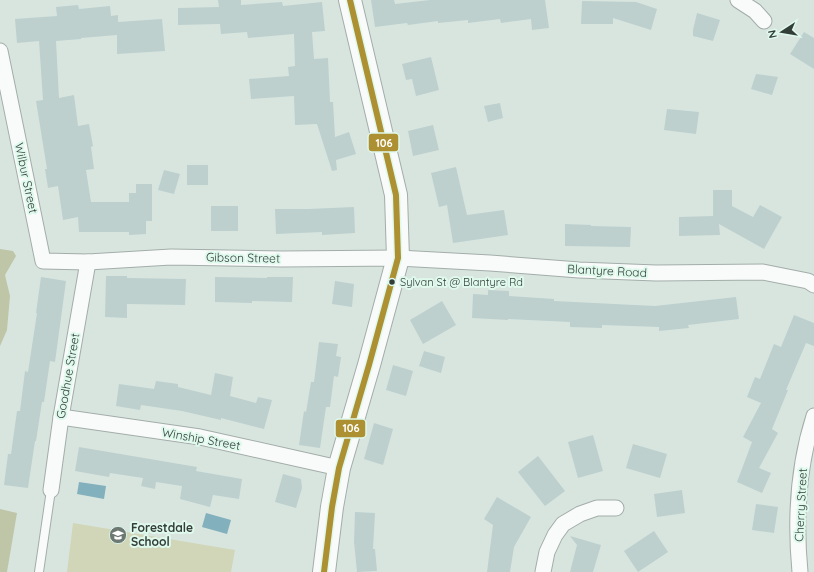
<svg xmlns="http://www.w3.org/2000/svg" width="814" height="572" viewBox="0 0 814 572" font-family="Quicksand,sans-serif">
	<rect width="100%" height="100%" fill="#d8e5df"/>
	<path fill="#d0d6b7" d="M73,523L235,550L231,572H67Z"/>
	<g fill="#bfc5a7">
		<path d="M0,249L13,251L16,256L5,275L10,296L7,330L0,346Z"/>
		<path d="M0,509L17,513L7,572H0Z"/>
	</g>
	<g fill="#83b0bd">
		<path d="M79,482L106,486L104,499L77,494Z"/>
		<path d="M206,513L231,520L227,534L202,527Z"/>
	</g>
	<g fill="#bdd0ce">
		<path d="M218,0H241V5L282,2L283,6L322,2L325,31L312,32L314,59L328,58L330,102H333L335,137L349,132L356,154L336,160L337,170L332,171L317,124L295,125L294,96L251,99L249,79L289,76L288,67L295,66L294,34L248,38L247,32L221,34L220,24L178,25V8L219,7Z"/>
		<path d="M371,0H394L395,4L430,0H545L549,28L532,30L531,19L501,23L500,19L468,23V20L438,23V21L408,25L407,23L375,27Z"/>
		<path d="M582,1L636,2L657,9L651,30L613,18V24H581Z"/>
		<path d="M78,5L79,9L110,6L111,16L118,15V22L162,19L165,51L117,54V35L81,38V39L56,41L59,98L74,95L78,126L89,124L93,146L91,147L94,169L86,170L91,202H129V193H136V184H152V221H146V234L129,235V232H79L78,217L63,220L58,186L48,188L45,169H47L36,101L43,100L39,41L17,43L15,19L57,16L56,7Z"/>
		<path d="M697,13L720,20L713,41L693,36V30Z"/>
		<path d="M804,32L814,38V69L790,54Z"/>
		<path d="M431,57L439,90L416,96L412,79L406,80L402,64Z"/>
		<path d="M756,74L778,77L772,95L751,89Z"/>
		<path d="M500,103L503,118L488,122L484,106Z"/>
		<path d="M667,109L699,112L696,134L664,130Z"/>
		<path d="M433,125L439,150L413,156L408,131Z"/>
		<rect x="187" y="165" width="21" height="20"/>
		<path d="M456,167L467,215L504,210L508,235L453,243L447,205L439,207L431,173Z"/>
		<path d="M164,170L180,174L174,194L158,190Z"/>
		<path d="M713,190H732V206L753,217L760,205L782,217L764,249L719,224L720,235L679,236V217L713,216Z"/>
		<rect x="211" y="206" width="27" height="25"/>
		<path d="M354,207L355,233L322,235V232L276,234L275,209H308Z"/>
		<path d="M565,224L591,225V226L631,227L630,247L565,246Z"/>
		<path d="M106,276H127V278L186,279L185,305L127,304V318L105,317Z"/>
		<path d="M41,277L66,281L55,362L50,361L44,402H42L36,441H35L28,488L4,485L8,454H11L17,411H20L25,371L28,372L37,313H36Z"/>
		<path d="M215,277L267,278V277H293L292,302L252,301V303L215,302Z"/>
		<path d="M335,281L354,284L352,307L332,304Z"/>
		<path d="M488,290L509,291V296L554,299V301L655,306L736,297L739,319L688,325L689,328L659,331V327L602,325V328L570,327V322L508,319V320L472,318L473,294L488,295Z"/>
		<path d="M442,301L456,325L423,344L410,320Z"/>
		<path d="M794,315L814,323V346L806,343L786,390H788L772,429L778,433L759,468L771,473L762,493L737,482L752,442L743,437L761,403L747,397L755,377L760,379L774,344L781,347Z"/>
		<path d="M319,342L338,344L336,356L341,357L338,377L334,376L330,407H326L320,448L299,445L304,411L306,412L311,382H314Z"/>
		<path d="M424,351L445,357L441,373L419,366Z"/>
		<path d="M393,365L413,371L406,396L386,390Z"/>
		<path d="M215,373L233,377L230,396L256,403L258,397L272,400L264,429L221,418V420L182,411L141,405L140,410L116,406L119,384L154,389L156,381L178,384V387L211,395Z"/>
		<path d="M374,423L393,429L383,465L364,459Z"/>
		<path d="M593,435L603,471L578,478L568,442Z"/>
		<path d="M633,444L667,454L660,478L626,468Z"/>
		<path d="M79,447L197,467L196,471L242,479L239,499L213,495L210,507L180,499L182,486L156,482L155,489L141,486L143,478L110,473L109,477L75,471Z"/>
		<path d="M538,456L565,491L545,506L518,472Z"/>
		<path d="M283,474L301,479L302,488L296,508L275,502Z"/>
		<path d="M682,490L685,513L657,517L654,494Z"/>
		<path d="M497,497L531,517L514,547L510,572H487L493,525L484,519Z"/>
		<path d="M756,504L778,507L774,533L752,530Z"/>
		<path d="M355,512L375,513L373,549H375L377,571L357,572L354,542Z"/>
		<path d="M654,531L668,552L638,572L624,551Z"/>
		<path d="M570,536L601,545L593,572H570L577,545Z"/>
	</g>
	<g fill="none" stroke-linecap="round" stroke-linejoin="round">
		<defs>
			<path id="lane" d="M39,572L51,490"/>
			<g id="street">
				<path d="M738,0L755,11L764,21"/>
				<path d="M0,51L43,261L88,262L171,257L282,259L398,258L490,263L579,270L656,273L763,272L808,281L814,285"/>
				<path d="M61,417L200,437L339,468"/>
				<path d="M51,490L61,417L88,262"/>
				<path d="M543,572L547,552L555,535L563,524L580,514L597,508H616"/>
				<path d="M800,572C795,520 798,466 814,416"/>
			</g>
			<path id="secondary" d="M324,572L332,507L339,468L369,365L398,258L396,195L350,0"/>
		</defs>
		<use href="#lane" stroke="#a3ada9" stroke-width="10"/>
		<use href="#street" stroke="#a3ada9" stroke-width="17"/>
		<use href="#secondary" stroke="#a3ada9" stroke-width="24"/>
		<use href="#lane" stroke="#f9fbfa" stroke-width="8"/>
		<use href="#street" stroke="#f9fbfa" stroke-width="15"/>
		<use href="#secondary" stroke="#f9fbfa" stroke-width="22"/>
		<defs>
			<path id="bus-1" d="M324,572L332,507L339,468L369,365L398,258L396,195L350,0"/>
		</defs>
		<use href="#bus-1" stroke="#dff9ed" stroke-width="9"/>
		<use href="#bus-1" stroke="#ad9031" stroke-width="6"/>
	</g>
	<defs>
		<symbol id="school-disc" viewBox="-11 -11 22 22"><circle r="9.5" fill="#6d7873" stroke="#dff9ed"/><path d="M0-5L7-2L0 1L-7-2ZM-4 1L0 2.5L4 1V4Q0 6-4 4Z" fill="#fff"/></symbol>
	</defs>
	<g fill-rule="evenodd">
		<use href="#school-disc" x="108" y="525" width="20" height="20"/>
	</g>
	<circle fill="#333e39" stroke="#dff9ed" stroke-width="1.5" cx="392" cy="282" r="3.5"/>
	<g text-anchor="middle" stroke-width="4" stroke-linejoin="round" paint-order="stroke">
		<g font-size="11" fill="#333e39" stroke="#dff9ed" text-anchor="start">
			<text x="400" y="286">Sylvan St @ Blantyre Rd</text>
		</g>
		<g font-size="12" fill="#333e39" stroke="#dff9ed">
			<text transform="translate(26 178) rotate(78)" y="4">Wilbur Street</text>
			<text transform="translate(243 258) rotate(1)" y="4">Gibson Street</text>
			<text transform="translate(607 271) rotate(3)" y="4">Blantyre Road</text>
			<text transform="translate(68 376) rotate(-80)" y="4">Goodhue Street</text>
			<text transform="translate(201 439) rotate(10)" y="4">Winship Street</text>
			<text transform="translate(801 505) rotate(-87)" y="4">Cherry Street</text>
		</g>
		<g font-size="12" font-weight="bold" fill="#333e39" stroke="#dff9ed" text-anchor="start">
			<text x="131" y="532">Forestdale<tspan x="131" dy="14">School</tspan></text>
		</g>
	</g>
	<g stroke="#dff9ed" stroke-width="1.5">
		<rect x="368" y="133" width="31" height="19" rx="4" fill="#ad9031"/>
		<rect x="335" y="419" width="31" height="19" rx="4" fill="#ad9031"/>
	</g>
	<g font-size="11" text-anchor="middle" font-weight="bold" fill="#fff">
		<text x="384" y="147">106</text>
		<text x="351" y="432">106</text>
	</g>
	<g transform="translate(782 32) rotate(258)" stroke="#dff9ed" stroke-width="3" paint-order="stroke">
	<path d="M0-3L7 15L0 10L-7 15Z" fill="#333e39"/>
	<text y="-6" font-size="11" font-weight="bold" text-anchor="middle" fill="#333e39">N</text>
	</g>
</svg>
